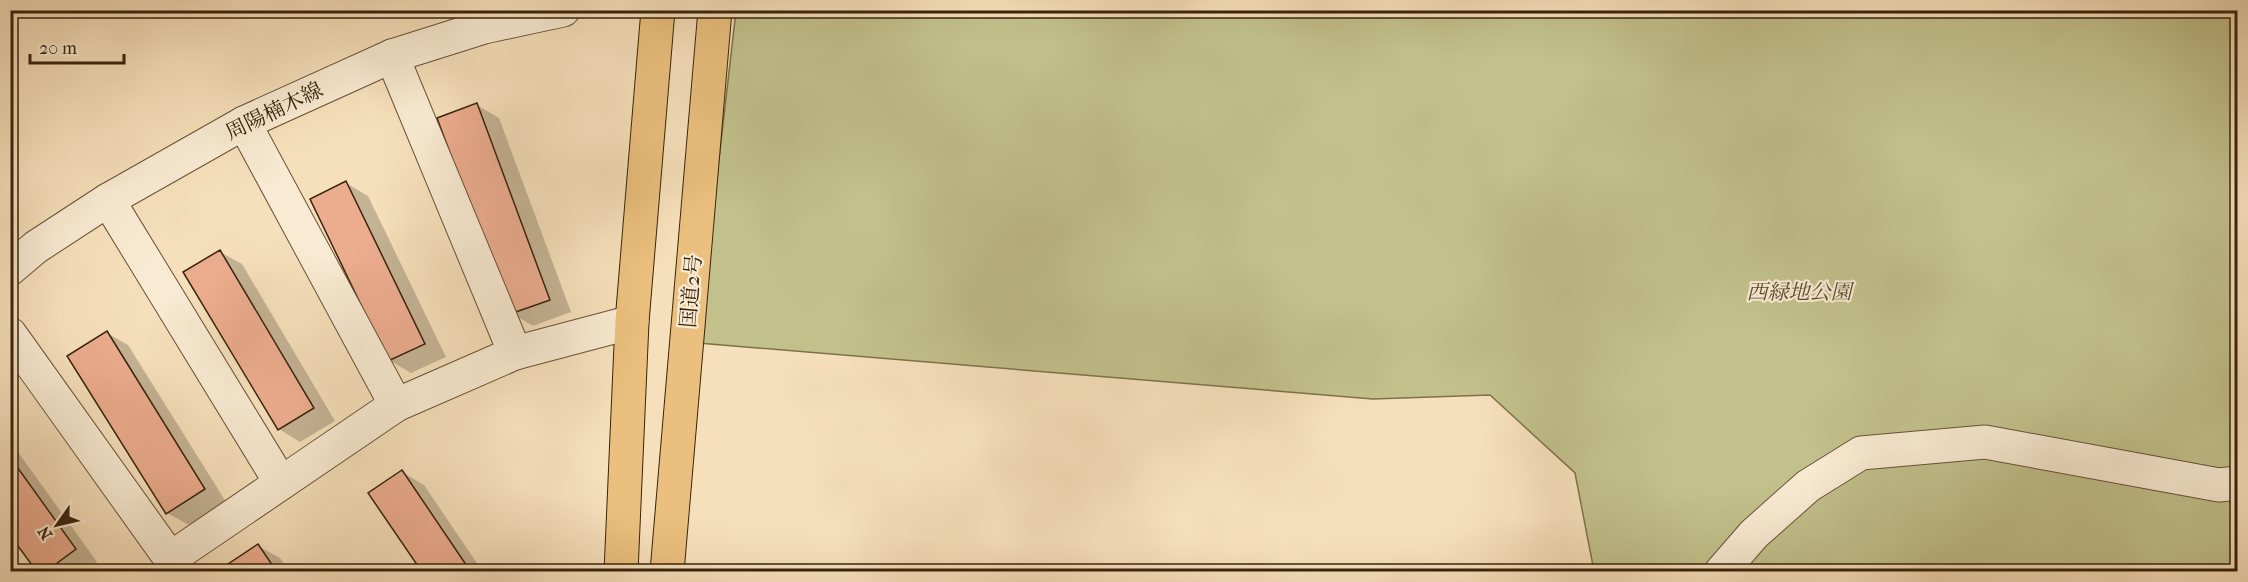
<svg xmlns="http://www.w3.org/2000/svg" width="2248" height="582" viewBox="0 0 2248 582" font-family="'IM FELL French Canon','Noto Serif JP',serif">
	<rect width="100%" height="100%" fill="#f6e0bb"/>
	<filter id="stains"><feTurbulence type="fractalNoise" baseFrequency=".00333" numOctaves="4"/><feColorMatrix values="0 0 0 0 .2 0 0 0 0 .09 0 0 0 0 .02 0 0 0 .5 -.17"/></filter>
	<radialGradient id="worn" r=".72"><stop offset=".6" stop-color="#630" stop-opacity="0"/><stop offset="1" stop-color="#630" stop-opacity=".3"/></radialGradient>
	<path fill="#c2c18c" stroke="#7d724c" stroke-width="1.5" d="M736,11H2237V571H1594L1575,473L1490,395L1373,399L698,343Z"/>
	<g fill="#0003">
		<path d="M477,105L499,118L571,312L533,326L511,313Z"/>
		<path d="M346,183L368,196L446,357L411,373L389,360Z"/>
		<path d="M220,252L242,264L335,421L300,442L279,429Z"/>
		<path d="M107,333L128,345L226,502L189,525L167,513Z"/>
		<path d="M10,441L97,562L84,572H38L10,532Z"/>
		<path d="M402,472L424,485L483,572H423Z"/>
		<path d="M258,546L280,558L289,572H222Z"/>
	</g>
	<g fill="#ecad8f" stroke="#38230d" stroke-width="1.5">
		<path d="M477,103L550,300L510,314L437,118Z"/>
		<path d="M346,181L425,344L388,361L310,199Z"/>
		<path d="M220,250L314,408L278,430L183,272Z"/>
		<path d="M107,331L205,489L166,514L67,356Z"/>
		<path d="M10,457L76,549L45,572H37L10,535Z"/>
		<path d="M402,470L471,572H422L368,493Z"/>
		<path d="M258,544L277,572H220L219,570Z"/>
	</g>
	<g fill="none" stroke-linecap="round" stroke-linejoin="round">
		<defs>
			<g id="minor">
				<path d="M392,56L515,353"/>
				<path d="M244,123L396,405"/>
				<path d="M108,200L281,483"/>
				<path d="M10,269L36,247L108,200L244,123L392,56L484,27L563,10"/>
				<path d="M10,334L180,572"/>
				<path d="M171,558L396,405L515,353L632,322"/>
				<path d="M1721,572L1754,534L1808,486L1861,453L1985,442L2219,485L2238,483"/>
			</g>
			<g id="highway">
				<path d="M621,572L632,322L658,10"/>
				<path d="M667,572L715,10"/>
			</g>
		</defs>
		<use href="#minor" stroke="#685238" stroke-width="35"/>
		<use href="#highway" stroke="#38230d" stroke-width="35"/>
		<path stroke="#38230d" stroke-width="4" stroke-dasharray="1.5 3" stroke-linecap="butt" d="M2225,572V569L2238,562"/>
		<use href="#minor" stroke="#f9ebd3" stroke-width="33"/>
		<use href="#highway" stroke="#ebc07e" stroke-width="33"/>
	</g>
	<g text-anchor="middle" stroke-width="4.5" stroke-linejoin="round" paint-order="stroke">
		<g font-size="21" fill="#38230d" stroke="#f9ebd3">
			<text transform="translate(274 111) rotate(-26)" y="7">周陽楠木線</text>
			<text transform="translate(691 291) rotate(-85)" y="7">国道2号</text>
		</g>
		<g font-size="21" font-style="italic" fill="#5a4a2d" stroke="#f9ebd3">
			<text x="1799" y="299">西緑地公園</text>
		</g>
	</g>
	<rect width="2248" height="582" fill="none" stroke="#f6e0bb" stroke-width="36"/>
	<rect x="12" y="12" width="2224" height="558" fill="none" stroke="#38230d" stroke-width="3"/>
	<rect x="18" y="18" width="2212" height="546" fill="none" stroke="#38230d" stroke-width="1.5"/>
	<g transform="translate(57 525) rotate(236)" stroke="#f9ebd3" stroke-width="4.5" paint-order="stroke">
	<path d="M0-4.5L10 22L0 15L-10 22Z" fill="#38230d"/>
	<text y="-9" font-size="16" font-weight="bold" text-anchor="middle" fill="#38230d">N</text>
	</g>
	<path d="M30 54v9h94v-9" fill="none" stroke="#38230d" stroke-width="3"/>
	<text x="39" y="54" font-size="18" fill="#38230d" stroke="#f9ebd3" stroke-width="4.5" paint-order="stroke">20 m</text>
	<rect width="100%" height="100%" filter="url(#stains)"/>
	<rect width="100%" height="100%" fill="url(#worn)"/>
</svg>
